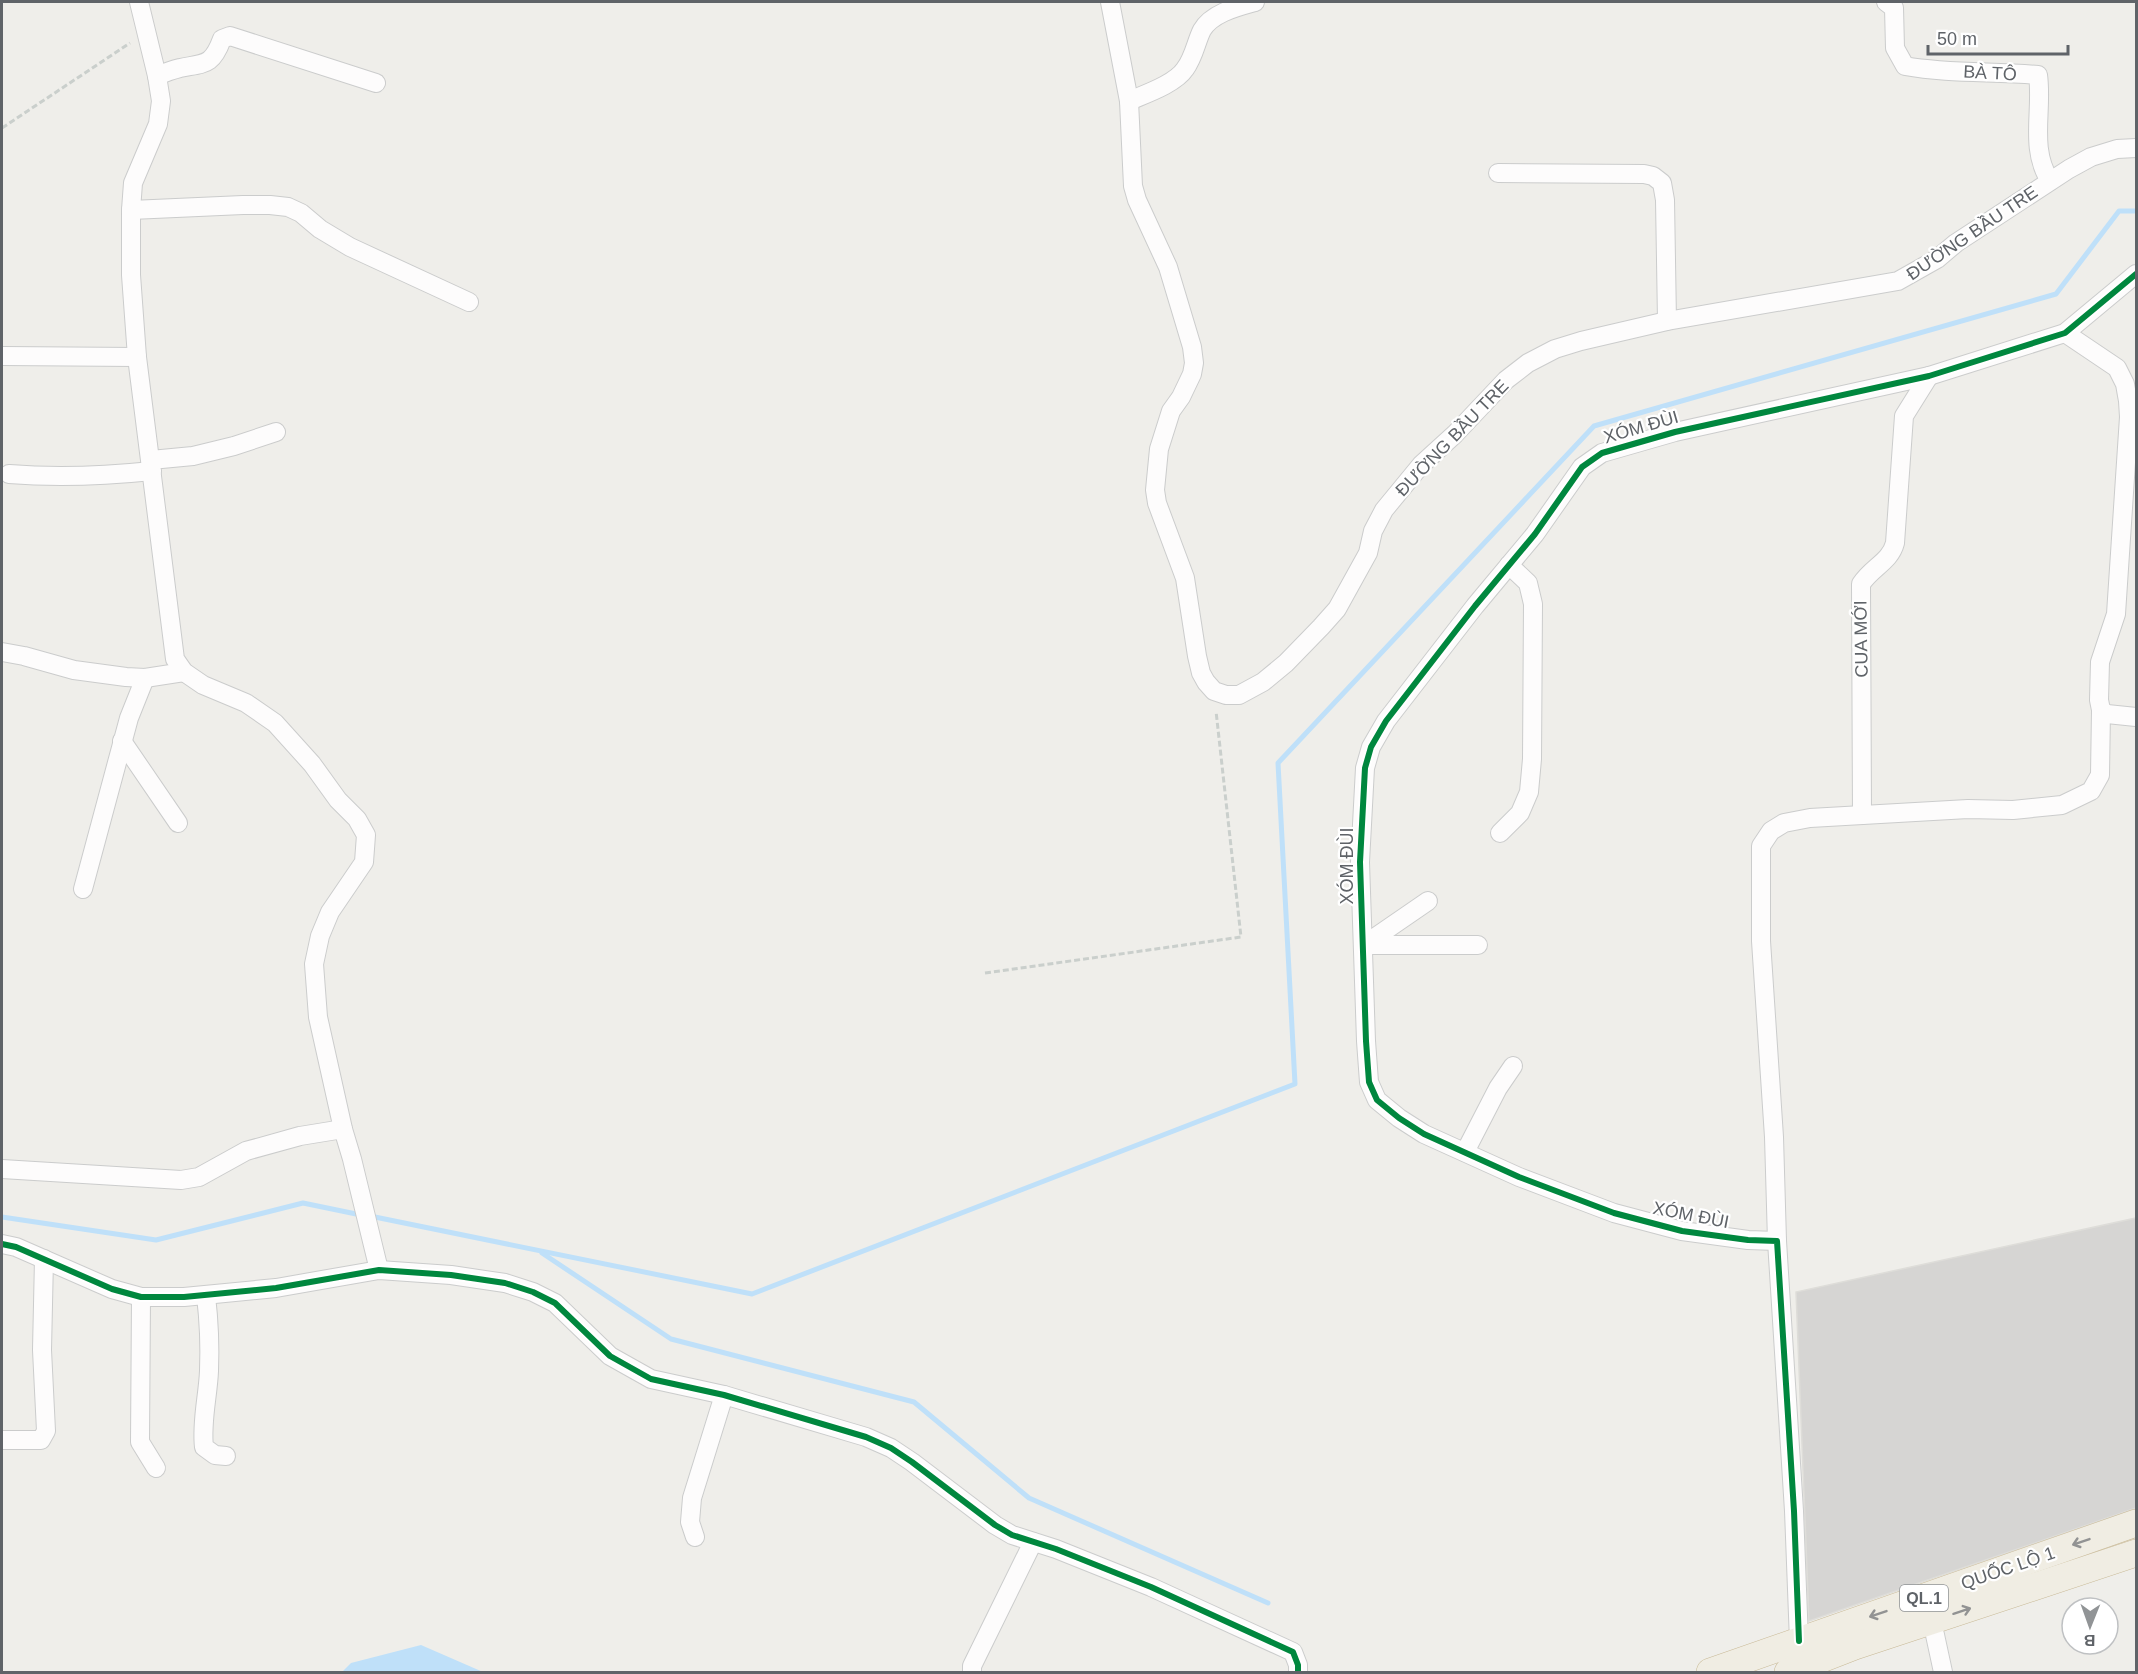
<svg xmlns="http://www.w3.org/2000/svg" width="2138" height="1674" viewBox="0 0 2138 1674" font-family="Helvetica,sans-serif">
	<rect width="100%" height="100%" fill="#efeeea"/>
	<path fill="#bfe0f9" d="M421,1645L483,1672H342L351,1663Z"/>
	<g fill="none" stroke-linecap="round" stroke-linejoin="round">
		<g stroke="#bfe0f9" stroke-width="5">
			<path d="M370,1216L752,1294L1295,1084L1278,763L1594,426L2056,294L2119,211H2136"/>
			<path d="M2,1217L156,1240L303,1203L361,1215"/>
			<path d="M542,1253L671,1339L914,1402L1029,1498L1268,1603"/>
		</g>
	</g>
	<path fill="#d6d5d3" stroke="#deddd9" stroke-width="1.5" d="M2136,1218V1508L1809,1621L1796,1292Z"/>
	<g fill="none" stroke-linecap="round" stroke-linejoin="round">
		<defs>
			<g id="minor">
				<path d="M139,2L157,76L161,101L158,124L133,183L131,210V275L137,357L175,659L184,672L203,685L246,703L275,723L312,764L338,800L357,819L366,835L364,862L330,912L320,936L314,964L318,1017L343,1129L352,1159L379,1270"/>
				<path d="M1110,2L1129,101L1133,186L1137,200L1168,267L1192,347L1194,363L1192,374L1181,397L1171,411L1159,449L1155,490L1157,503L1185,578L1197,656L1201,673L1206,682L1214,691L1226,695H1239L1263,682L1286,663L1321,627L1337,609L1368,553L1373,531L1384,510L1421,465L1455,434L1506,380L1528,363L1555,349L1581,341L1667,321L1898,281L1937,259L1956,243L2069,169L2091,157L2117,149L2136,148"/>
				<path d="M1886,2L1894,8L1895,48L1905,66C1949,74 1994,71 2038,75C2043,111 2029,148 2050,181"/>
				<path d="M157,76C164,73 172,70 180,68C205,63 212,66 222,39L230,36L376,83"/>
				<path d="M1129,101C1145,94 1175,84 1185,69C1194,57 1196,42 1202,30C1212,13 1237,7 1255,2"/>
				<path d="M1498,173L1644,174L1653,176L1662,183L1665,200L1667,321"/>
				<path d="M131,210L243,205H270L288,207L301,213L320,229L350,247L469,302"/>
				<path d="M2065,333L2117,368L2125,384L2128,401L2129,417L2116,614L2100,662L2099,700L2101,710L2107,714L2136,717"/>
				<path d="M2,356L137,357"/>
				<path d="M151,460L193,456L234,446L276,432"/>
				<path d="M9,474C58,478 104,476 152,471"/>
				<path d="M2,652L24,656L74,670L126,677L145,678L184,672"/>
				<path d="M122,741L178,823"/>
				<path d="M1862,815L1861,584C1872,567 1890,562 1895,543L1904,416L1929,376"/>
				<path d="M1500,833L1520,813L1529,792L1532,759L1533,604L1528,583L1509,565"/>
				<path d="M83,889L129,718L145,678"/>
				<path d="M1428,901L1364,945H1478"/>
				<path d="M1465,1152L1498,1088L1513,1066"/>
				<path d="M2,1169L181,1180L199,1177L246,1151L300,1136L343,1129"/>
				<path d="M1777,1241L1774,1137L1761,941V846L1771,831L1784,823L1810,818L1968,809L2013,810L2062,805L2091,791L2100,775L2101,710"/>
				<path d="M2,1244L16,1247L112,1289L141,1297H184L276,1288L379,1270L451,1275L505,1283L533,1292L555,1303L610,1356L651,1379L724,1395L866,1437L891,1448L912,1462L995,1525L1012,1535L1056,1549L1151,1587L1293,1652L1298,1665V1672"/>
				<path d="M206,1296C209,1321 210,1346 209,1371C208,1396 201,1422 204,1447L215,1455L226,1456"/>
				<path d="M141,1297L140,1442L156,1468"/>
				<path d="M2,1440H41L46,1431L42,1350L44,1259"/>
				<path d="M695,1537L690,1522L692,1498L724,1395"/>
				<path d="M1932,1621L1943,1672"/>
				<path d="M1799,1641L1794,1511L1777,1241L1748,1240L1682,1231L1614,1213L1519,1177L1424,1134L1399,1118L1377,1100L1369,1082L1366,1041L1360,862L1365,768L1371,747L1386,721L1475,606L1535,534L1582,467L1602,453L1675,432L1929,376L2065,333L2136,274"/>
				<path d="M972,1672V1666L1033,1542"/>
			</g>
			<g id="highway">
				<path d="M1710,1672L2136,1523"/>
				<path d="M1788,1672L1855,1646L2136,1553"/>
			</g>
		</defs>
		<use href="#minor" stroke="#cbcccc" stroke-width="20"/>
		<use href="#highway" stroke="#c8b996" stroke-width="28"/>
		<g stroke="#cacfcc" stroke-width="3" stroke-dasharray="6 3" stroke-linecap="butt">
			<path d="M2,128L130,43"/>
			<path d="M985,973L1241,937L1216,711"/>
		</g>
		<use href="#minor" stroke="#fdfcfc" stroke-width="18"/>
		<use href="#highway" stroke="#f0ede3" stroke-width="27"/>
		<defs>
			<g id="cycleway">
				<path d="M2,1244L16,1247L112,1289L141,1297H184L276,1288L379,1270L451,1275L505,1283L533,1292L555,1303L610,1356L651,1379L724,1395L866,1437L891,1448L912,1462L995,1525L1012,1535L1056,1549L1151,1587L1293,1652L1298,1665V1672"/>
				<path d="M1799,1641L1794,1511L1777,1241L1748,1240L1682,1231L1614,1213L1519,1177L1424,1134L1399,1118L1377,1100L1369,1082L1366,1041L1360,862L1365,768L1371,747L1386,721L1475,606L1535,534L1582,467L1602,453L1675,432L1929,376L2065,333L2136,274"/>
			</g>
		</defs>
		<use href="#cycleway" stroke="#fff" stroke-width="10"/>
		<use href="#cycleway" stroke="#00873e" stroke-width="6"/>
	</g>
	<defs><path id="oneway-shaft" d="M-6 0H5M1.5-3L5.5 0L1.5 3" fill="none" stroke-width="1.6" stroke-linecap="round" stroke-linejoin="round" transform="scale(1.5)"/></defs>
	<g stroke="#929393">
		<use href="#oneway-shaft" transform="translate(2081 1542) rotate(161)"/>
		<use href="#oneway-shaft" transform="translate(1962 1611) rotate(-18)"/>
		<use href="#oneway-shaft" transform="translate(1878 1614) rotate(161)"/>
	</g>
	<g text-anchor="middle" stroke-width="4.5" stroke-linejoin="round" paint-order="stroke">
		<rect fill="#fff" stroke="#8f9295" stroke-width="1.5" x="1900" y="1585" width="48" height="26" rx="4.5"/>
		<g font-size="16" font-weight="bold" fill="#5f6368">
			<text x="1924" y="1604">QL.1</text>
		</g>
		<g font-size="18" fill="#5f6368" stroke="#fff">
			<text transform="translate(1990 73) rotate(3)" y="6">BÀ TÔ</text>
			<text transform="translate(1972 233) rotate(-34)" y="6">ĐƯỜNG BẦU TRE</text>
			<text transform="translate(1641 427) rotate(-16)" y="6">XÓM ĐÙI</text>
			<text transform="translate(1452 438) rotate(-46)" y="6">ĐƯỜNG BẦU TRE</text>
			<text transform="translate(1861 639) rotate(-91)" y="6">CUA MỚI</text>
			<text transform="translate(1347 866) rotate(-90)" y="6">XÓM ĐÙI</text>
			<text transform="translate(1691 1215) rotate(11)" y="6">XÓM ĐÙI</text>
			<text transform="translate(2008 1568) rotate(-19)" y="6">QUỐC LỘ 1</text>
		</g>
	</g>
	<rect width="2138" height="1674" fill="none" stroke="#5f6368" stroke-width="6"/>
	<g transform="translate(2090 1626) rotate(181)"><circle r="28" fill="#ffffff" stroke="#bfc1c3" stroke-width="1.5"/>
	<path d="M0-4.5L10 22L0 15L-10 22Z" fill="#919496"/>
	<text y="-9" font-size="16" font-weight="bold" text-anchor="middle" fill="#5f6368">B</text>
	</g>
	<path d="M1928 45v9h140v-9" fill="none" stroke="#5f6368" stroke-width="3"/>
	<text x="1937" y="45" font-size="18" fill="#5f6368" stroke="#ffffff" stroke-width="4.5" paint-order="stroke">50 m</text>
</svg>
